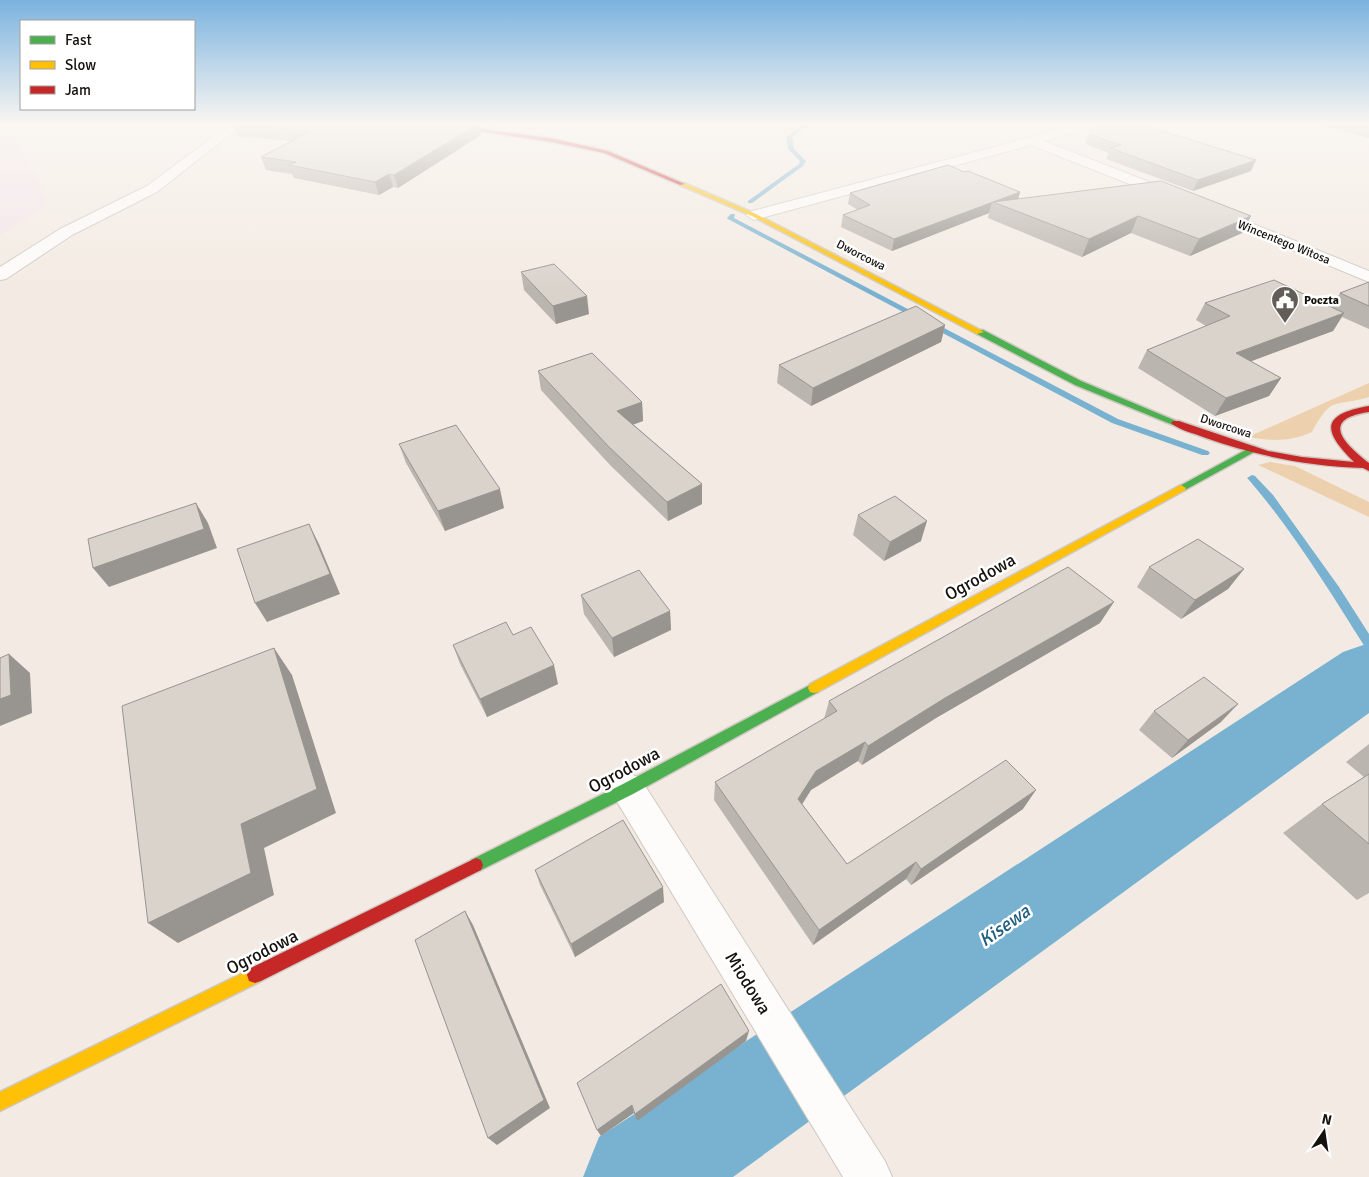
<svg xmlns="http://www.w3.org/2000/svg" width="1369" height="1177" viewBox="0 0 1369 1177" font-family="Signika,sans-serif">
	<rect width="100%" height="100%" fill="#f3ebe3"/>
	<path fill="#f2e4e8" d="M0,124H10L48,203L0,235Z"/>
	<g fill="#edd0ad">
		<path d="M1369,383V397C1333,408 1333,394 1312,432C1290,442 1271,441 1248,437Z"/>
		<path d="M1270,462L1295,466L1369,502V517L1258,465Z"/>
	</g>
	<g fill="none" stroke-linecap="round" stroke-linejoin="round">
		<g fill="#79b2d1" fill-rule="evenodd">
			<path d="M803,124H809L792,137L794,149L806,161L803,166L752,203H748V201L799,164L800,161L788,149L786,137Z"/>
			<path d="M731,214H735L734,218L1118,419L1208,451L1210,453L1208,455H1202L1112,423L728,219L727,218Z"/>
			<path d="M1252,475L1255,476L1273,495L1339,587L1369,634V649L1365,647C1329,590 1293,531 1249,480L1247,478Z"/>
		</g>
		<path fill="#79b2d1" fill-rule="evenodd" d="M1369,643V713L733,1177H583L599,1137L1343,652Z"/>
		<defs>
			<g id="street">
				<path d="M230,124H243L157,192L72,235L6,279L0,280V267L60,229L147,186Z"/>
				<path d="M1081,124H1100L1098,127L1044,141L1180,194L1182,197L1180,200H1170L1031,145L754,220L746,215L749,212Z"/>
				<path d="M1212,207L1369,271V282L1207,215L1204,212L1207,209Z"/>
				<path d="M628,773L640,778L885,1161L892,1177H843L616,800L611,789L616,778Z"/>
			</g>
			<g id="fast">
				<path d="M977,330H983L1081,381L1181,423L1179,425H1173L1075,385L977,334Z"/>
				<path d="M1253,446L1256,447V451L1185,490L1181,491L1176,488Z"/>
				<path d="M814,683L818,684L820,688L818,692L633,794L481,870L476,872L471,870L469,865L471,860L623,784Z"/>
			</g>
			<g id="slow">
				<path d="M680,183H684L756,214L984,332L977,334L752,216L680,185Z"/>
				<path d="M1181,485L1186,488L1185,490L818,692L814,693L810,692L808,688L810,684Z"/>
				<path d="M255,967L261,969L263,975L261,981L0,1111V1092Z"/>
			</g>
			<g id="jam">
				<path d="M443,124L551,138L608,151L685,184L680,185L604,153L551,142L445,126Z"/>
				<path d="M1369,406V412C1320,419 1343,443 1369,463V471L1363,468C1306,466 1257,456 1203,437C1193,433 1179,430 1171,423L1173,421H1179L1268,451L1302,457L1354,462C1321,430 1322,414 1369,406Z"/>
				<path d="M476,858L481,860L483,865L481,870L261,981L255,983L249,981L247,975L249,969Z"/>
			</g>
		</defs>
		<use href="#street" stroke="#cfc8c2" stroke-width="2"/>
		<use href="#fast" stroke="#cfc8c2" stroke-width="3"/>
		<use href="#slow" stroke="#cfc8c2" stroke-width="3"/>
		<use href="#jam" stroke="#cfc8c2" stroke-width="3"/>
		<use href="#street" fill="#fdfcfb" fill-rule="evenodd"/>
		<use href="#fast" fill="#4caf50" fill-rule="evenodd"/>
		<use href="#slow" fill="#ffc107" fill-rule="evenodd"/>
		<use href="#jam" fill="#c62828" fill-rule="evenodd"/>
	</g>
	<g fill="#bbb5af">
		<path d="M233,124H499L495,126L479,124L481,135L398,188L393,187L379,195L294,178L292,174L266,170L261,157L292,141L238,136Z"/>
		<path d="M1093,124L1256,160L1251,171L1193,191L1106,159L1109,153L1085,144Z"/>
		<path d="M1316,124H1369V138Z"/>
		<path d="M964,172L1020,192L1018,199L1161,181L1242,233L1190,256L1131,233L1082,257L988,218L989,213L892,251L841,227L843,215L858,210L848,204L850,193Z"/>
		<path d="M521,272L589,314L556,324L524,290Z"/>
		<path d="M1369,282V329L1342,317L1333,331L1250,361L1281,378L1269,396L1215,416L1138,368L1147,350L1206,326L1196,320L1205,303L1331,307L1340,293Z"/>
		<path d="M945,325L941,342L811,406L777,383L779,365Z"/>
		<path d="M538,371L642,402L643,421L633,424L702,484V504L668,521L610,465L541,390Z"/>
		<path d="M399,444L504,508L445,531L406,463Z"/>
		<path d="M858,515L921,541L884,561L853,535Z"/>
		<path d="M1149,567L1244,569L1228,589L1181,619L1137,587Z"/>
		<path d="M581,595L670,611L671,630L614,657L584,614Z"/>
		<path d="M1100,623L936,718L862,765L858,761L811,790L802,804L847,864L1023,809L911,885L906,879L813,945L714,800L715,782L824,719L829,701Z"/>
		<path d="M453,645L558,684L487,717L460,664Z"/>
		<path d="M1154,711L1221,722L1172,758L1139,730Z"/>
		<path d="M1369,744V893L1357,900L1283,833L1322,804L1364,777L1346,762Z"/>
		<path d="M535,870L664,902L575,957L540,885Z"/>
	</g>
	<g fill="#98948f">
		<path d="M478,124H479L481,135L398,188L394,175Z"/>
		<path d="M1256,160L1251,171L1193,191L1198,180Z"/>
		<path d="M389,174L393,187L379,195L375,182Z"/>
		<path d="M1020,192L1017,203L993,202Z"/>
		<path d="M992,202L989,213L892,251L894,239Z"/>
		<path d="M1138,216L1131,233L1082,257L1089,239Z"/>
		<path d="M1251,216L1242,233L1190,256L1199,239Z"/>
		<path d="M587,296L589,314L556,324L553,306Z"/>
		<path d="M1344,313L1333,331L1225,371L1236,353Z"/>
		<path d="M945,325L941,342L811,406L813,388Z"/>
		<path d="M1281,378L1269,396L1215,416L1226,398Z"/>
		<path d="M642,402L643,421L619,430L617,411Z"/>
		<path d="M702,484V504L668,521L667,502Z"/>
		<path d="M500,489L504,508L445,531L438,511Z"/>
		<path d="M196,503L208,523L217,548L109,587L93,568Z"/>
		<path d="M927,521L921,541L884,561L890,542Z"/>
		<path d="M309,524L319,544L340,594L267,622L255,603Z"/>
		<path d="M1244,569L1228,589L1181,619L1195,600Z"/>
		<path d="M1114,602L1100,623L936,718L862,765L868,746L945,698Z"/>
		<path d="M670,611L671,630L614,657L612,638Z"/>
		<path d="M274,648L292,675L336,813L264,848L274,895L178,943L148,923L241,824Z"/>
		<path d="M9,654L30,673L32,713L0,726V699Z"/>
		<path d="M554,665L558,684L487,717L480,699Z"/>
		<path d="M1238,704L1221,722L1172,758L1188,740Z"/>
		<path d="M865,742L858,761L811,790L794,817L798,799L816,771Z"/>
		<path d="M1036,790L1023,809L911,885L921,869Z"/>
		<path d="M916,862L906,879L813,945L819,930Z"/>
		<path d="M663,887L664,902L575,957L571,944Z"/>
		<path d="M465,911L473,925L550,1108L497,1145L488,1138Z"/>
		<path d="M749,1031L746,1041L637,1121L635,1114Z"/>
		<path d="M632,1105L634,1113L601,1136L597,1130Z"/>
	</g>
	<g fill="#d9d3cc" stroke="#98948f">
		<path d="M233,124H478L394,175L389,174L375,182L289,165L296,162L261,157L311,131Z"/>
		<path d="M1093,124H1140L1256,160L1198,180L1110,148L1121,145L1089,134Z"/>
		<path d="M948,165L964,172L968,171L1020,192L894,239L843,215L870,205L850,193Z"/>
		<path d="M1161,181L1251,216L1199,239L1138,216L1089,239L993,202Z"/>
		<path d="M554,264L587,296L553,306L521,272Z"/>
		<path d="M1274,280L1344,313L1236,353L1281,378L1226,398L1147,350L1230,316L1205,303Z"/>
		<path d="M1369,282V306L1340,293Z"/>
		<path d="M916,306L945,325L813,388L779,365Z"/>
		<path d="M592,353L642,402L617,411L702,484L667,502L608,446L538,371Z"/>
		<path d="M456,425L500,489L438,511L399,444Z"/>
		<path d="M895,496L927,521L890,542L858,515Z"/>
		<path d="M196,503L204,529L93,568L88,539Z"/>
		<path d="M309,524L330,574L255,603L237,549Z"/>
		<path d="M1198,539L1244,569L1195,600L1149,567Z"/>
		<path d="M1068,567L1114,602L945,698L868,746L865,742L816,771L798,799L847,864L1006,760L1036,790L921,869L916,862L819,930L715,782L837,711L829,701Z"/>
		<path d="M639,570L670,611L612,638L581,595Z"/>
		<path d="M506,622L513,635L531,627L554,665L480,699L453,645Z"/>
		<path d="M274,648L317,789L241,824L251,873L148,923L122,706Z"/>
		<path d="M9,654L11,695L0,699V658Z"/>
		<path d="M1204,677L1238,704L1188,740L1154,711Z"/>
		<path d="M1369,774V844L1322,804Z"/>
		<path d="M623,820L663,887L571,944L535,870Z"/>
		<path d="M465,911L544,1100L488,1138L415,940Z"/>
		<path d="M721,984L749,1031L635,1114L632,1105L597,1130L577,1083Z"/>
	</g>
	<linearGradient id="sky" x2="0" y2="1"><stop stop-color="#7bb3df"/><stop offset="0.43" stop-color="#faf6f2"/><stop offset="1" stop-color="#faf6f2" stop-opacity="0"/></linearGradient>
	<rect width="1369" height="288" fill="url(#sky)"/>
	<defs>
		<symbol id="civic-pin" viewBox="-11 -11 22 30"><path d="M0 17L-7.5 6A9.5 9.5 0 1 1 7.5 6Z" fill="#635d57" stroke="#fff"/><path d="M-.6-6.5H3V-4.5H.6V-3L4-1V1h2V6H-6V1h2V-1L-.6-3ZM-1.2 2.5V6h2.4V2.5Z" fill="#fff"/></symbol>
	</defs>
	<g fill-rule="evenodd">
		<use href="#civic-pin" x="1269" y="284" width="32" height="43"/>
	</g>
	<g text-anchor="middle" stroke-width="5" stroke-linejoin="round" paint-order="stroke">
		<g font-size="12" fill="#15110c" stroke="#fff">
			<text transform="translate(1284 242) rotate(22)" y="4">Wincentego Witosa</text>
			<text transform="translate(861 255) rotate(27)" y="4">Dworcowa</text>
			<text transform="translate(1226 426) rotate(18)" y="4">Dworcowa</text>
		</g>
		<g font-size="12" font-weight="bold" fill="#15110c" stroke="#fff" text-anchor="start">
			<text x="1304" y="304">Poczta</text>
		</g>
		<g font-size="18" fill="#15110c" stroke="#fff">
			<text transform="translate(980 577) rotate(-29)" y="6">Ogrodowa</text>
			<text transform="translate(624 770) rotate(-28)" y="6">Ogrodowa</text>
			<text transform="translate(262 952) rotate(-27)" y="6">Ogrodowa</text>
			<text transform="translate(748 983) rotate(58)" y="6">Miodowa</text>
		</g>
		<g font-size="19" font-style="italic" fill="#1f5d7f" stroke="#fff">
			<text transform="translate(1004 925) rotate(-35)" y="7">Kisewa</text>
		</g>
	</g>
	<rect x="20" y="20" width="175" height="90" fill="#ffffff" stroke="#a1a09e"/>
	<rect x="30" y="36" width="25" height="8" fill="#4caf50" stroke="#a1a09e"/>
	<text x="65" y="45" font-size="15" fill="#15110c">Fast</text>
	<rect x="30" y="61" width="25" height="8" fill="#ffc107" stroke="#a1a09e"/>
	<text x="65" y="70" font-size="15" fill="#15110c">Slow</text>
	<rect x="30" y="86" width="25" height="8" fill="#c62828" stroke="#a1a09e"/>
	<text x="65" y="95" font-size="15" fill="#15110c">Jam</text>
	<g transform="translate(1324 1132) rotate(13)" stroke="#ffffff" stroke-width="4" paint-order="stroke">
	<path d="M0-4L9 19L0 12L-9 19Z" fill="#15110c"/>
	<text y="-8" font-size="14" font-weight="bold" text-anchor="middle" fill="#15110c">N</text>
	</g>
</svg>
